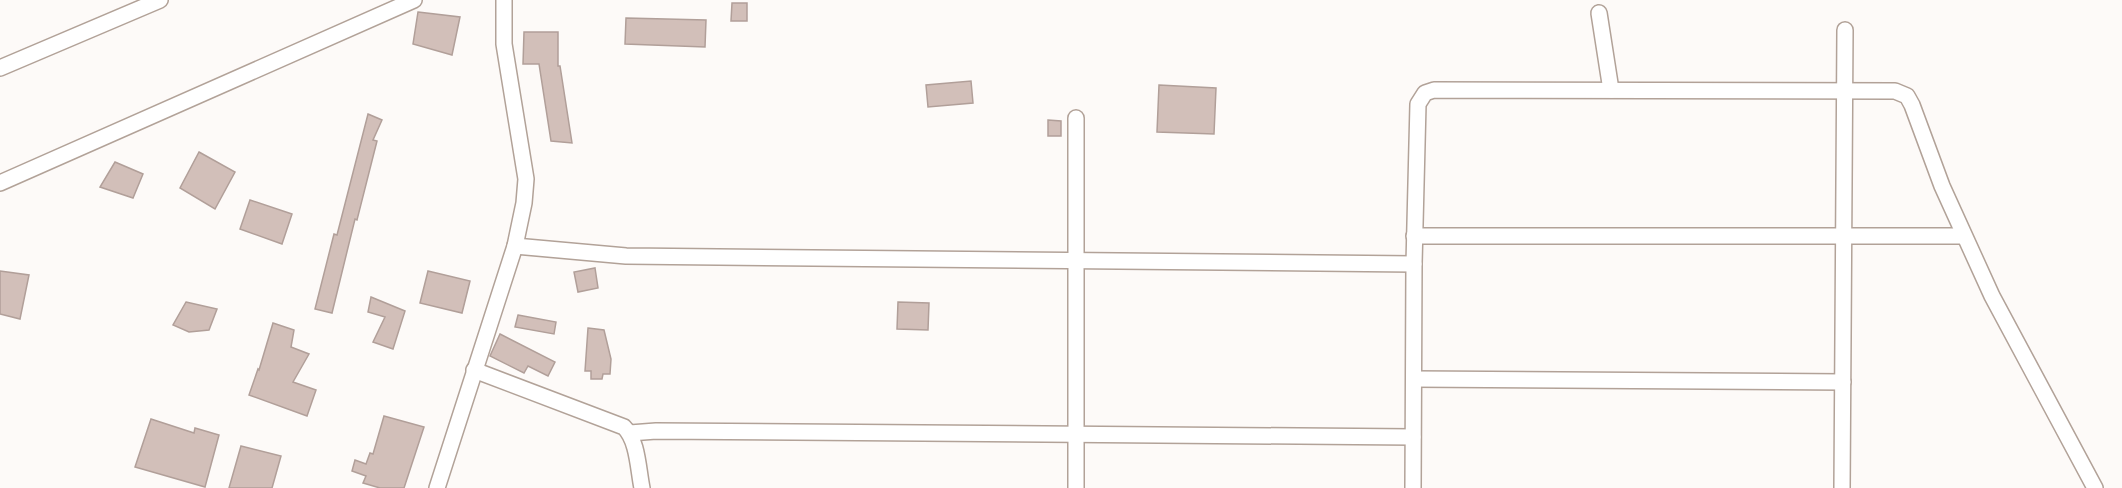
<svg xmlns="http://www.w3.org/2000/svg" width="2122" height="488" viewBox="0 0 2122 488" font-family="Georgia,serif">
	<rect width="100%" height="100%" fill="#fdfaf8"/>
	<g fill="#d2bfb9" stroke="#b19f99" stroke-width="1.5">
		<path d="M732,3H747V21H731Z"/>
		<path d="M418,12L460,17L452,55L413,44Z"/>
		<path d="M626,18L706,20L705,47L625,44Z"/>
		<path d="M524,32H558V66H560L572,143L551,141L539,64H523Z"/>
		<path d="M971,81L973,103L928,107L926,85Z"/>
		<path d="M1159,85L1216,88L1214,134L1157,132Z"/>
		<path d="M368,114L382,120L373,140L377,141L357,220L355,219L332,313L315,309L334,234L337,235Z"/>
		<path d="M1048,120L1061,121V136H1048Z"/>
		<path d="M199,152L235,172L215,209L180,188Z"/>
		<path d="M115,162L143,174L133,198L100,187Z"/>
		<path d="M250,200L292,214L282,244L240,229Z"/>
		<path d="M595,268L598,288L578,292L574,272Z"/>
		<path d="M0,271L29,275L20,319L0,314Z"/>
		<path d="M428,271L470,281L462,313L420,303Z"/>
		<path d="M371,297L405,311L393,349L373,342L385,317L368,312Z"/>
		<path d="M186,302L217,309L209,330L189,332L173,325Z"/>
		<path d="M898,302L929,303L928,330L897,329Z"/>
		<path d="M518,315L556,322L554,334L515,327Z"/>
		<path d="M273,323L294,330L291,347L309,354L293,382L316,390L307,416L249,395L258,369L259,370Z"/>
		<path d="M588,328L604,330L611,359L610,374H603L602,379H591V371H585Z"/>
		<path d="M500,334L555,362L548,376L528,366L524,373L490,356Z"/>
		<path d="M384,416L424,427L404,488H380L363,483L366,476L352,471L355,460L366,464L370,453L373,454Z"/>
		<path d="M151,419L194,433L195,428L219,435L205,487L135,467Z"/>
		<path d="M241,446L281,456L272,488H229Z"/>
	</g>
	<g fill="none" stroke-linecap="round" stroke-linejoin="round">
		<defs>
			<g id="minor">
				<path d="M1599,13L1611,90"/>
				<path d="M0,68L160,0"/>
				<path d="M0,183L414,0"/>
				<path d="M1414,236H1964"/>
				<path d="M515,246L626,256L1414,264"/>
				<path d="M474,370L624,427C638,441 638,469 642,488"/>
				<path d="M1414,379L1843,382"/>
				<path d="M630,433L656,431L1413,437"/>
				<path d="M437,488L515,246L524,203L526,179L504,44V0"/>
				<path d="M1076,488V118"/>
				<path d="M1413,488L1414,264L1418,104L1425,93L1434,90L1895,91L1907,96L1912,105L1942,186L1992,296L2095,488"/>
				<path d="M1842,488L1845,30"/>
			</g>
		</defs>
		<use href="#minor" stroke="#b2a298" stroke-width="18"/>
		<use href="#minor" stroke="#fff" stroke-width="15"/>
	</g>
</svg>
